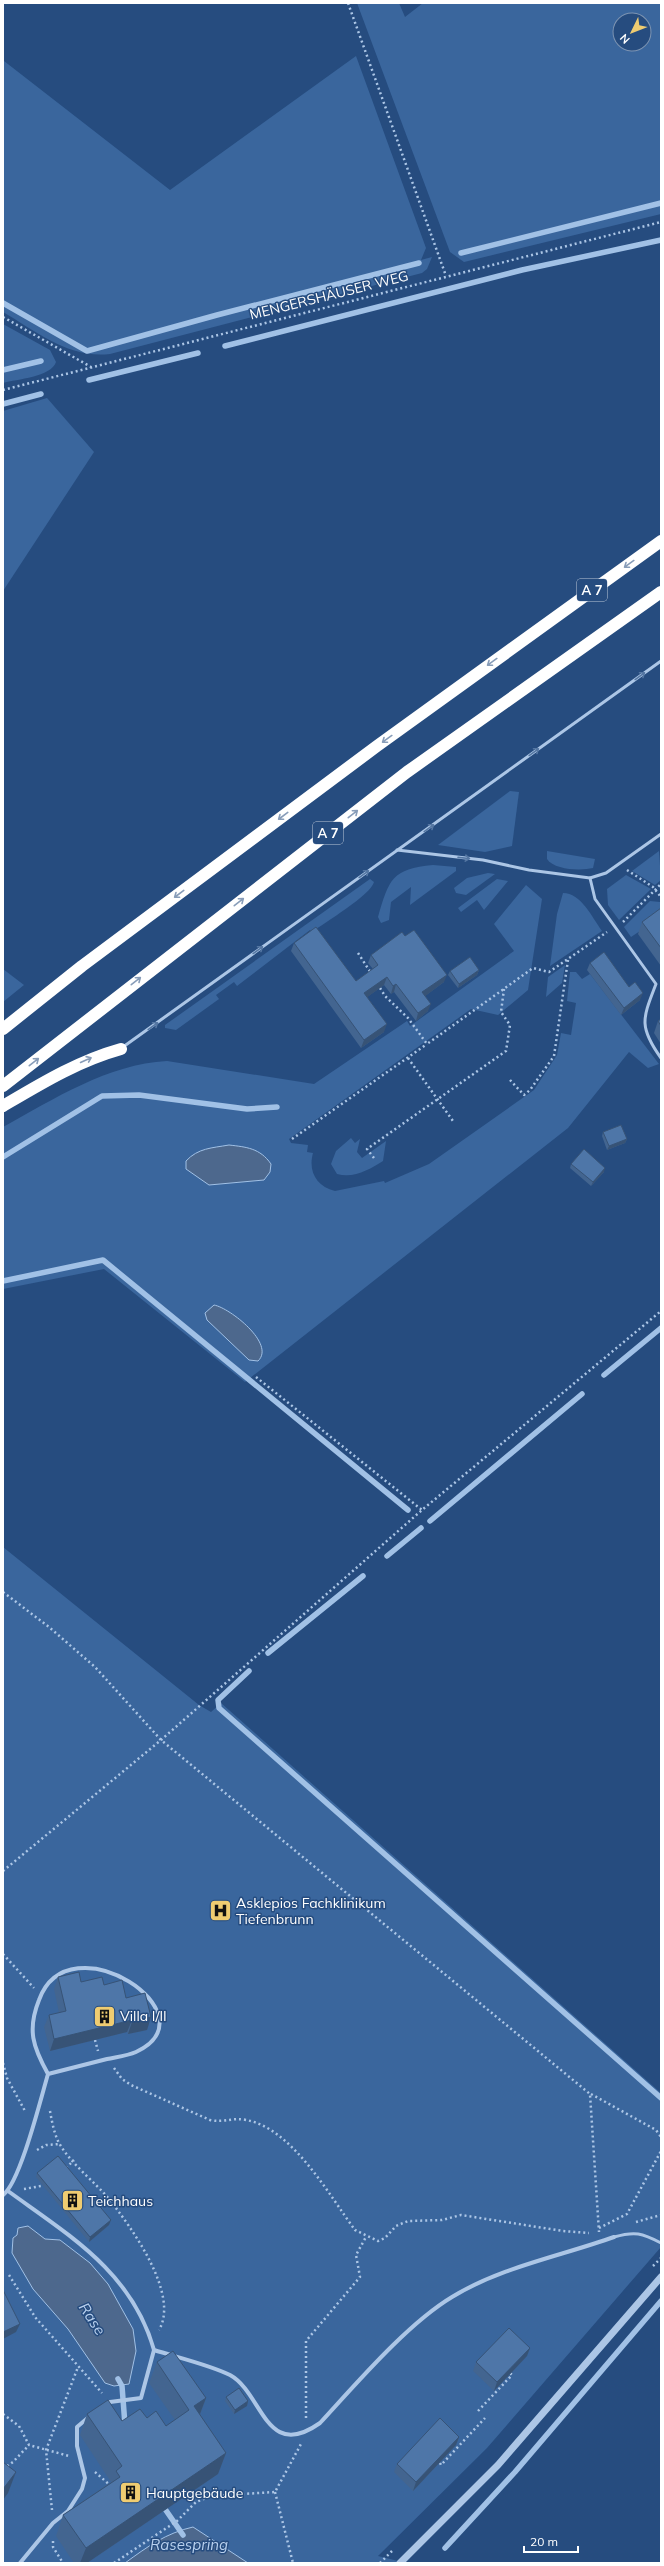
<svg xmlns="http://www.w3.org/2000/svg" width="664" height="2566" viewBox="0 0 664 2566" font-family="Mulish,sans-serif">
	<rect width="100%" height="100%" fill="#264c7f"/>
	<g fill="#3a669d" fill-rule="evenodd">
		<path d="M357,3H399L405,17L423,3H661V214L464,262L450,252ZM620,20H644V44H620Z"/>
		<path d="M356,56L426,248L421,260L432,257L427,269L422,273L110,354C70,359 37,332 3,312L4,61L170,190Z"/>
		<path d="M3,324L50,350L56,362C51,377 17,379 3,383Z"/>
		<path d="M47,398L94,452L3,591V411Z"/>
		<path d="M510,791L519,792L512,846L485,852L438,845Z"/>
		<path d="M547,851L595,859L593,868C581,871 554,870 547,859Z"/>
		<path d="M659,851L661,880L655,885L632,871Z"/>
		<path d="M433,865L456,867V871L410,905L411,887L391,902L389,920L381,923L378,917C389,879 392,869 433,865Z"/>
		<path d="M488,873L495,874L466,895L456,893L454,888L467,878Z"/>
		<path d="M626,875L651,889L619,920L608,905L607,889Z"/>
		<path d="M370,879L374,882C371,895 324,923 312,932L310,930L237,986L234,982L216,995L219,999L176,1030L165,1028V1025Z"/>
		<path d="M497,879L508,881L484,910L477,900L461,912L458,908Z"/>
		<path d="M526,885L542,899L528,990L498,1015L471,1009L289,1139L291,1143L308,1145L307,1152L313,1153C308,1171 316,1186 335,1191L384,1181L385,1183L429,1164L534,1090L557,1055L561,1033L571,1035L576,1003L567,1001L570,972H576L582,979L590,974L659,1064L648,1068L629,1052L568,1128L245,1382L104,1269L3,1289V1127C54,1099 108,1064 167,1061L314,1084L407,1021L410,1026L514,951L494,924Z"/>
		<path d="M563,893C581,893 592,917 602,931L550,966L557,914Z"/>
		<path d="M650,901L660,902L661,917L631,937L624,927Z"/>
		<path d="M565,965L562,983L546,997L548,977Z"/>
		<path d="M3,969L24,985L3,1002Z"/>
		<path d="M351,1138L355,1143L360,1139L357,1152L362,1158L386,1141L383,1161C370,1169 354,1179 337,1174L331,1164L336,1151Z"/>
		<path d="M3,1547L199,1705L211,1712L221,1703L661,2093V2247L487,2448L378,2556L406,2563H3Z"/>
	</g>
	<g fill="#4d688d" stroke="#a1c1e6">
		<path d="M229,1145C246,1147 260,1148 271,1164L270,1172L264,1180L209,1185L186,1169V1161C198,1148 212,1148 229,1145Z"/>
		<path d="M214,1305C230,1308 276,1344 258,1361L249,1360L207,1320L205,1313Z"/>
		<path d="M28,2226L45,2239L60,2240L90,2263L108,2284L133,2329L136,2351L129,2384L114,2386L105,2383L68,2329L33,2289L12,2253L13,2238L17,2235L18,2228Z"/>
		<path d="M193,2527L248,2563H125C147,2547 166,2533 193,2527Z"/>
	</g>
	<g fill="none" stroke-linecap="round" stroke-linejoin="round">
		<g stroke="#a1c1e6" stroke-width="5.5">
			<path d="M461,253L661,203"/>
			<path d="M3,303L87,351L217,315L419,263"/>
			<path d="M225,346L522,270L661,240"/>
			<path d="M3,370L41,361"/>
			<path d="M89,380L198,353"/>
			<path d="M3,404L41,394"/>
			<path d="M3,1157L102,1096L139,1095L247,1109L277,1107"/>
			<path d="M3,1281L103,1260L408,1510"/>
			<path d="M604,1375L661,1328"/>
			<path d="M430,1521L582,1394"/>
			<path d="M387,1556L421,1528"/>
			<path d="M268,1653L363,1576"/>
			<path d="M249,1671L218,1700L219,1708L661,2098"/>
			<path d="M118,2379L122,2386L125,2425"/>
			<path d="M165,2509L183,2535"/>
			<path d="M445,2548L515,2472L661,2301"/>
		</g>
		<g stroke="#acc6e6" stroke-width="2.5" stroke-dasharray="2 3" stroke-linecap="butt">
			<path d="M348,3L446,276"/>
			<path d="M3,317L91,367"/>
			<path d="M3,390L661,222"/>
			<path d="M627,870L653,887L661,897"/>
			<path d="M623,922L661,884"/>
			<path d="M358,953L371,973"/>
			<path d="M380,988L385,996L408,1018L427,1044L533,968L549,972L607,932"/>
			<path d="M408,1058L453,1121"/>
			<path d="M510,1080L524,1095L530,1090L554,1056L568,960"/>
			<path d="M292,1139L427,1044"/>
			<path d="M374,1158L367,1149L506,1051L510,1025L501,1012L504,989"/>
			<path d="M256,1377L422,1510"/>
			<path d="M3,1592L49,1627L95,1667L161,1740L590,2094L599,2232"/>
			<path d="M3,1871L161,1740L422,1510L661,1311"/>
			<path d="M3,1954L34,1988"/>
			<path d="M95,2040L98,2051"/>
			<path d="M3,2063L7,2078L25,2111"/>
			<path d="M114,2068L122,2079L131,2085L210,2120C224,2123 233,2117 246,2120C292,2128 329,2195 355,2230L378,2241L385,2238L396,2226L408,2221L442,2220L461,2215L563,2231L589,2233"/>
			<path d="M591,2094L656,2130L661,2137"/>
			<path d="M50,2111C52,2122 54,2133 59,2143C71,2164 94,2181 109,2199C131,2227 180,2294 159,2330"/>
			<path d="M37,2150L46,2145L60,2144"/>
			<path d="M66,2168L74,2160"/>
			<path d="M24,2189L41,2186"/>
			<path d="M636,2222L661,2215"/>
			<path d="M599,2228L627,2214L661,2151"/>
			<path d="M653,2266L661,2258"/>
			<path d="M9,2275L35,2317L102,2393"/>
			<path d="M478,2411L512,2375L510,2373"/>
			<path d="M3,2414L19,2426L29,2445L69,2456"/>
			<path d="M306,2418V2341L360,2277L356,2255L366,2237"/>
			<path d="M440,2463L441,2465L485,2418"/>
			<path d="M3,2469L13,2462L29,2445"/>
			<path d="M95,2472L111,2486"/>
			<path d="M275,2492L293,2563"/>
			<path d="M52,2510L46,2450L78,2367"/>
			<path d="M53,2541V2547L63,2563"/>
			<path d="M114,2563L177,2521L196,2502L211,2496L275,2492L301,2444"/>
			<path d="M380,2563L392,2551"/>
		</g>
		<g stroke="#acc6e6" stroke-width="3">
			<path d="M397,850L483,860L529,870L590,878L606,873L661,834"/>
			<path d="M590,878L595,899L656,984C643,1018 638,1026 661,1058"/>
			<path d="M123,1047L661,661"/>
			<path d="M614,2237C635,2231 642,2233 661,2243"/>
		</g>
		<g stroke="#acc6e6" stroke-width="4">
			<path d="M8,2191C70,2236 132,2272 154,2350C176,2357 210,2365 230,2375C263,2393 265,2462 320,2423C356,2384 407,2324 452,2297C501,2267 561,2256 614,2237"/>
			<path d="M3,2195C20,2183 41,2098 48,2074C67,2069 87,2064 107,2059C116,2057 127,2056 136,2052C216,2015 69,1918 39,2000C27,2030 33,2047 48,2074"/>
			<path d="M105,2405L110,2402L141,2398L154,2350"/>
			<path d="M20,2563L53,2523L68,2511L82,2489L85,2478L77,2446V2427L90,2416"/>
		</g>
		<path stroke="#acc6e6" stroke-width="7" d="M400,2563L498,2465L661,2277"/>
		<g stroke="#fff" stroke-width="12">
			<path d="M3,1029L82,966L377,746L661,541"/>
			<path d="M3,1086L407,772L661,592"/>
			<path d="M3,1106C42,1083 78,1061 121,1049"/>
		</g>
	</g>
	<g fill="#436590">
		<path d="M661,908V966L638,934L642,922Z"/>
		<path d="M405,936L444,982L425,996L428,1011L416,1021L394,992L391,994L384,985L367,997L384,1032L361,1048L291,951L294,943L356,981L373,969L368,963L371,955Z"/>
		<path d="M590,963L629,987L640,1000L621,1015L587,970Z"/>
		<path d="M479,970L477,975L458,988L448,975L450,971Z"/>
		<path d="M661,1019V1044L654,1033L658,1021Z"/>
		<path d="M603,1132L627,1139L625,1143L607,1150L602,1136Z"/>
		<path d="M571,1164L604,1172L591,1186L570,1168Z"/>
		<path d="M58,1977L81,1982L126,1998L151,2017L147,2030L128,2034L127,2032L50,2051L44,2027L49,2015L59,2013L54,1989Z"/>
		<path d="M37,2173L109,2225L89,2242L36,2177Z"/>
		<path d="M530,2348L527,2356L494,2391L473,2371L476,2362Z"/>
		<path d="M157,2362L206,2398L200,2415L226,2453L218,2474L87,2563H74L56,2536L63,2515L111,2482L80,2435L87,2414L122,2421L147,2418L166,2426L175,2420L149,2383Z"/>
		<path d="M226,2397L248,2401L247,2406L234,2414L225,2401Z"/>
		<path d="M459,2437L456,2445L413,2491L394,2472L397,2464Z"/>
	</g>
	<g fill="#375376">
		<path d="M479,970L477,975L458,988L459,984Z"/>
		<path d="M447,975L444,982L420,1000L422,992Z"/>
		<path d="M387,977L384,985L362,1001L364,993Z"/>
		<path d="M396,984L394,992L391,994L393,986Z"/>
		<path d="M643,993L640,1000L621,1015L624,1008Z"/>
		<path d="M431,1004L428,1011L416,1021L418,1013Z"/>
		<path d="M387,1024L384,1032L361,1048L364,1040Z"/>
		<path d="M627,1139L625,1143L607,1150L609,1146Z"/>
		<path d="M605,1168L604,1172L591,1186L593,1182Z"/>
		<path d="M151,2017L147,2030L128,2034L132,2022Z"/>
		<path d="M132,2020L127,2032L50,2051L54,2039Z"/>
		<path d="M111,2220L109,2225L89,2242L90,2237Z"/>
		<path d="M20,2324L16,2332L3,2339V2332Z"/>
		<path d="M530,2348L527,2356L494,2391L497,2382Z"/>
		<path d="M206,2398L198,2419L194,2406Z"/>
		<path d="M248,2401L247,2406L234,2414L235,2410Z"/>
		<path d="M459,2437L456,2445L413,2491L416,2482Z"/>
		<path d="M226,2453L218,2474L87,2563H80L86,2548Z"/>
		<path d="M16,2472L8,2493L3,2500V2489Z"/>
	</g>
	<g fill="#4e76a8" stroke="#375376">
		<path d="M661,908V948L642,922Z"/>
		<path d="M316,927L356,981L378,965L371,955L402,932L405,936L414,930L447,975L422,992L431,1004L418,1013L396,984L393,986L387,977L364,993L387,1024L364,1040L294,943Z"/>
		<path d="M604,952L629,987L635,982L643,993L624,1008L590,963Z"/>
		<path d="M470,957L479,970L459,984L450,971Z"/>
		<path d="M661,1019V1026L658,1021Z"/>
		<path d="M621,1125L627,1139L609,1146L603,1132Z"/>
		<path d="M584,1149L605,1168L593,1182L571,1164Z"/>
		<path d="M79,1972L81,1982L102,1977L104,1985L122,1980L126,1998L145,1993L151,2017L132,2022V2020L54,2039L49,2015L66,2011L58,1977Z"/>
		<path d="M58,2156L111,2220L90,2237L37,2173Z"/>
		<path d="M3,2290L20,2324L3,2332Z"/>
		<path d="M509,2328L530,2348L497,2382L476,2362Z"/>
		<path d="M173,2351L206,2398L194,2406L226,2453L86,2548L63,2515L120,2477L116,2471L122,2466L87,2414L108,2400L122,2421L140,2409L147,2418L156,2411L166,2426L189,2410L157,2362Z"/>
		<path d="M239,2388L248,2401L235,2410L226,2397Z"/>
		<path d="M440,2418L459,2437L416,2482L397,2464Z"/>
		<path d="M3,2462L16,2472L3,2489Z"/>
	</g>
	<defs><path id="oneway-shaft" d="M-6 0H5M1.5-3L5.5 0L1.5 3" fill="none" stroke-width="1.6" stroke-linecap="round" stroke-linejoin="round"/></defs>
	<g stroke="#889db9">
		<use href="#oneway-shaft" transform="translate(629 564) rotate(144)"/>
		<use href="#oneway-shaft" transform="translate(492 662) rotate(144)"/>
		<use href="#oneway-shaft" transform="translate(387 739) rotate(144)"/>
		<use href="#oneway-shaft" transform="translate(353 814) rotate(-38)"/>
		<use href="#oneway-shaft" transform="translate(283 816) rotate(143)"/>
		<use href="#oneway-shaft" transform="translate(179 894) rotate(143)"/>
		<use href="#oneway-shaft" transform="translate(239 902) rotate(-38)"/>
		<use href="#oneway-shaft" transform="translate(136 981) rotate(-38)"/>
		<use href="#oneway-shaft" transform="translate(86 1060) rotate(-24)"/>
		<use href="#oneway-shaft" transform="translate(34 1062) rotate(-38)"/>
	</g>
	<g stroke="#5577a3">
		<use href="#oneway-shaft" transform="translate(640 676) rotate(-36)"/>
		<use href="#oneway-shaft" transform="translate(534 752) rotate(-36)"/>
		<use href="#oneway-shaft" transform="translate(429 828) rotate(-36)"/>
		<use href="#oneway-shaft" transform="translate(464 858) rotate(6)"/>
		<use href="#oneway-shaft" transform="translate(364 874) rotate(-36)"/>
		<use href="#oneway-shaft" transform="translate(258 950) rotate(-36)"/>
		<use href="#oneway-shaft" transform="translate(153 1026) rotate(-36)"/>
	</g>
	<defs>
		<symbol id="hospital-square" viewBox="-11 -11 22 22"><rect x="-9" y="-9" width="18" height="18" rx="4" fill="#efcc71" stroke="#264c7f"/><path d="M-5-5h3v3.5h4V-5h3V5h-3V1.5h-4V5h-3Z" fill="#111"/></symbol>
		<symbol id="building-square" viewBox="-11 -11 22 22"><rect x="-9" y="-9" width="18" height="18" rx="4" fill="#efcc71" stroke="#264c7f"/><path d="M-4-6H4V6H1V3H-1V6H-4ZM-2.5-4.3h1.7v1.8h-1.7ZM.8-4.3h1.7v1.8H.8ZM-2.5-1h1.7V.8h-1.7ZM.8-1h1.7V.8H.8Z" fill="#111"/></symbol>
	</defs>
	<g fill-rule="evenodd">
		<use href="#hospital-square" x="208" y="1898" width="25" height="25"/>
		<use href="#building-square" x="92" y="2004" width="25" height="25"/>
		<use href="#building-square" x="60" y="2188" width="25" height="25"/>
		<use href="#building-square" x="118" y="2480" width="25" height="25"/>
	</g>
	<g text-anchor="middle" stroke-width="3" stroke-linejoin="round" paint-order="stroke">
		<g fill="#264c7f" stroke="#bec9d9" stroke-width="1">
			<rect x="577" y="579" width="30" height="22" rx="3"/>
			<rect x="313" y="822" width="30" height="22" rx="3"/>
		</g>
		<g font-size="13" font-weight="bold" fill="#fff">
			<text x="592" y="595">A 7</text>
			<text x="328" y="838">A 7</text>
		</g>
		<g font-size="14" fill="#fff" stroke="#264c7f">
			<text transform="translate(329 295) rotate(-14)" y="5">MENGERSHÄUSER WEG</text>
		</g>
		<g font-size="14" fill="#fff" stroke="#264c7f" text-anchor="start">
			<text x="236" y="1908">Asklepios Fachklinikum<tspan x="236" dy="16">Tiefenbrunn</tspan></text>
			<text x="120" y="2021">Villa I/II</text>
			<text x="88" y="2206">Teichhaus</text>
			<text x="146" y="2498">Hauptgebäude</text>
		</g>
		<g font-size="15" font-style="italic" fill="#b8d0ee" stroke="#264c7f">
			<text transform="translate(92 2319) rotate(57)" y="5">Rase</text>
			<text x="189" y="2550">Rasespring</text>
		</g>
	</g>
	<rect width="664" height="2566" fill="none" stroke="#ffffff" stroke-width="8"/>
	<g transform="translate(632 32) rotate(227)"><circle r="19" fill="#264c7f" stroke="#7d94b2"/>
	<path d="M0-3L7 15L0 10L-7 15Z" fill="#efcc71"/>
	<text y="-6" font-size="11" font-weight="bold" text-anchor="middle" fill="#ffffff">N</text>
	</g>
	<path d="M524 2546v6h54v-6" fill="none" stroke="#ffffff" stroke-width="2"/>
	<text x="530" y="2546" font-size="12" fill="#ffffff" stroke="#264c7f" stroke-width="3" paint-order="stroke">20 m</text>
</svg>
